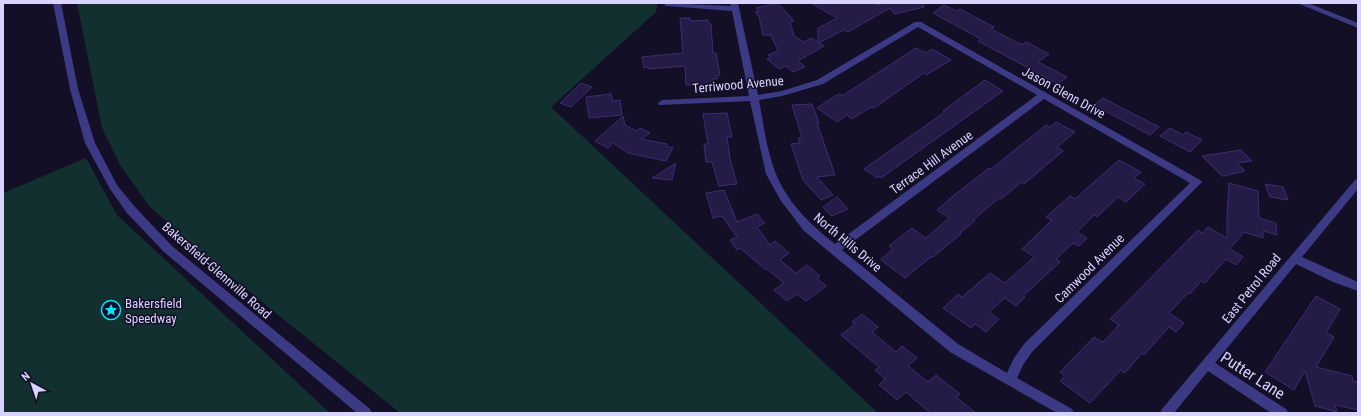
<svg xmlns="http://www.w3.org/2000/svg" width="1361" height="416" viewBox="0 0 1361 416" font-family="'Roboto Condensed',sans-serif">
	<rect width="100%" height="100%" fill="#130f26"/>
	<g fill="#12302f">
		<path d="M77,3H658L656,12L551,107L878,413H400L205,256L150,207L120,165L102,128Z"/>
		<path d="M86,158L117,215L330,413H3V193Z"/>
	</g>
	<g fill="#241b47" stroke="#3b2d73">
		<path d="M778,3L794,21L790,22L794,36L804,42L811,38L818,42V28L837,18L811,3H873L876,5L885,3H923L924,7L894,14L890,8L848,32L843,30L819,43L824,46L798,61L805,67L793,72L786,66L779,69L767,59L771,57L768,55L778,51L771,35H763L759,17L755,12L759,11L756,8Z"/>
		<path d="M944,5L957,11L960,9L994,27L991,29L1022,45L1026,42L1049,54L1038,62L1067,77L1058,84L978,41L981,39L933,13Z"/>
		<path d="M680,18H690L691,21L708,20L709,24H711L713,53H716L720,75H717V79H712L713,85H686L685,66L649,69V67L644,68L642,57L683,53Z"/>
		<path d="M916,48L926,53L932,49L951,60L926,75L924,73L874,108L871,107L852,119L847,115L837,122L817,108L835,96L840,94L842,96Z"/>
		<path d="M985,80L1003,91L881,178L879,176L877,178L864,169L945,112L943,111Z"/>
		<path d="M581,83L592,87L571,107L560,103Z"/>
		<path d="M611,94L613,101L620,100L622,115L589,118L586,97Z"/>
		<path d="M1103,98L1126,110L1159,127L1150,135L1094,105Z"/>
		<path d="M812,104L819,123H817L835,175L817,177L833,195L821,200L803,180L791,144L800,143L798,138H802L792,105Z"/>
		<path d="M727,113L732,137H727L730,159L737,184L719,186L712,162H706L704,144H708L703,114Z"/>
		<path d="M623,116L625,125L636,131L640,128L650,133L641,139L667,144L666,146L673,148L666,161L628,153L613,143L608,148L595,141Z"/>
		<path d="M1056,122L1075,132L1057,147L1063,151L1024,184L1022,182L1001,199L999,198L973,220L975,221L960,233L961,234L933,257L932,256L905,278L881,260V259L893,249L889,246L912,228L926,238L949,218L937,210L950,199H949L989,168L991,169L1046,125L1050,127Z"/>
		<path d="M1170,128L1183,135L1186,132L1202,140L1190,152L1160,136Z"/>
		<path d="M1241,150L1252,161L1237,163L1245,171L1224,176H1222L1202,156Z"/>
		<path d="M1119,160L1141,172L1134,178L1145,184L1126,202L1118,197L1097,217L1094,215L1077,232L1087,238L1079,246L1073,243L1056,259L1060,262L1023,296L1025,297L1016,306L1005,298L989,312L999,319L986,332L975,324L971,328L943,308L958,294L962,297L990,273L1005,283L1034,257L1022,249L1052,220L1046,217L1070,196L1075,199Z"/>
		<path d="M676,163L672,180L652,178Z"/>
		<path d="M1229,183L1258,191L1259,218L1276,223L1277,235L1263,231V238L1244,232L1230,249L1243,257L1236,265L1226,259L1205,283L1201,281L1190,294L1188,293L1169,313L1184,323L1176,332L1169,327L1144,355L1142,353L1125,373L1121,370L1090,403L1060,381L1065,376L1060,372L1094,337L1103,342L1119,325L1110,319L1198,230L1202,233L1208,227L1227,238V215Z"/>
		<path d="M1265,184L1283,187L1288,200L1270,197Z"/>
		<path d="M724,190L737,222L757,214L765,223L757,227L770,245L775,241L789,253L780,260L796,273L807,265L820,276L817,278L826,286L806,301L797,294L787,301L774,290L784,283L767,269L766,270L740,248L737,250L730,240L737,237L722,216L713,218L706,193Z"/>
		<path d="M837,197L848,209L831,216L823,207Z"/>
		<path d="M1316,296L1340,309L1326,333L1334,337L1316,367L1352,376L1353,381L1358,382V410L1335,405L1337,412L1315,406L1305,371L1294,390L1265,372Z"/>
		<path d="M862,314L878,327L872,332L896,352L902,346L917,358L908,366L928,382L936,375L960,394L956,397L976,413H930L906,392L897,400L879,385L885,379L875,370L879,367L841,335L855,324L852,322Z"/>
	</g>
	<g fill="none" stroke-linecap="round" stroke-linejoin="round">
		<g fill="#3d3a85" fill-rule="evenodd">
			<path d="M53,3H61L78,89L95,143L117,185L135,207L172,246L370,409L372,413H357L164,252L127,213L110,189L85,143L70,89Z"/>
			<path d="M665,3L731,6L730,3H738L758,95L782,91L817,80L915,22H921L1200,180L1202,182L1032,352L1023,365L1017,378L1072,409L1074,413H1057L950,352L804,231L781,201L766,174L750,101L659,105L658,103L662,100L749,96L732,11L668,6H665ZM918,27L1037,95L835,244C808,223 784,199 773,166C766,145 763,122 759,100L782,96L823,84ZM1044,99L1190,183L1024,344L1014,358L1007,373L958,344L842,250Z"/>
			<path d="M1297,3H1308L1358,23V28Z"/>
			<path d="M1358,179V189L1302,257L1358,282V291L1333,282L1296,264L1215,363L1286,409L1288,413H1271L1208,371L1174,413H1160L1162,409L1355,180Z"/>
		</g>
	</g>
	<defs>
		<symbol id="sight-ring" viewBox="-11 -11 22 22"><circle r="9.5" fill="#130f26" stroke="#00e5ff" stroke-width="1.5"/><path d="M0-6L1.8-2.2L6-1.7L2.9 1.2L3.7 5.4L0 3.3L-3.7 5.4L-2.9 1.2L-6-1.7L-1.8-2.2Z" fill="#00e5ff"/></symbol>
	</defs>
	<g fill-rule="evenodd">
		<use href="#sight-ring" x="100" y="299" width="22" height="22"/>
	</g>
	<g text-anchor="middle" stroke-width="3" stroke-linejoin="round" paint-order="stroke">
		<g font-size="13" fill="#d9d4ff" stroke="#130f26">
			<text transform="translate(738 84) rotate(-5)" y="5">Terriwood Avenue</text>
			<text transform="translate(1064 92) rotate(29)" y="5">Jason Glenn Drive</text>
			<text transform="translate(931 162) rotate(-36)" y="5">Terrace Hill Avenue</text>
			<text transform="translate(848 242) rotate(40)" y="5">North Hills Drive</text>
			<text transform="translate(1089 268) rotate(-45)" y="5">Camwood Avenue</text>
			<text transform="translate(217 270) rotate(41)" y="5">Bakersfield-Glennville Road</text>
			<text transform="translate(1251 288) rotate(-51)" y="5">East Petrol Road</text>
		</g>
		<g font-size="13" fill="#d9d4ff" stroke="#130f26" text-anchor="start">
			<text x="125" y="308">Bakersfield<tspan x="125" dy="15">Speedway</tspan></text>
		</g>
		<g font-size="16" fill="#d9d4ff" stroke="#130f26">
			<text transform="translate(1253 375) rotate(33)" y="6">Putter Lane</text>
		</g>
	</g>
	<rect width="1361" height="416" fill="none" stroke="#d9d4ff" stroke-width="8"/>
	<g transform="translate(32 384) rotate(320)" stroke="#130f26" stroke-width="3" paint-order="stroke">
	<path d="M0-3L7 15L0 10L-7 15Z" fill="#d9d4ff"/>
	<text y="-6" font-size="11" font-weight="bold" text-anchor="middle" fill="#d9d4ff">N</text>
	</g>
</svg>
